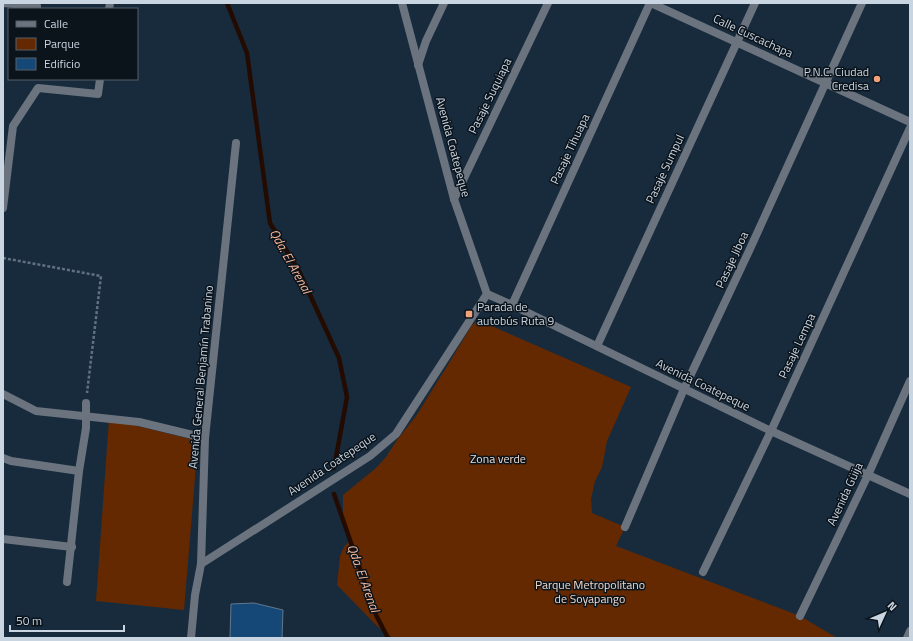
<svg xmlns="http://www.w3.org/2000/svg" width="913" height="641" viewBox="0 0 913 641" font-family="'Titillium Web',sans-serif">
	<rect width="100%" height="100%" fill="#182b3d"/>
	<g fill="#652901">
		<path d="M476,322H481L487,324L631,387L607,441L602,467L595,481L591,499L592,513L625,527L616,546L800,616L837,638H393L377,626L337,585L340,556L344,547L348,543L350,534L343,516V495L376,468L386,457L397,440L416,416L449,363L472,325Z"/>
		<path d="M109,419L198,441L184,610L96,601Z"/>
	</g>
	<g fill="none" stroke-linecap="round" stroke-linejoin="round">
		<g stroke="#240b01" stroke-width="4.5">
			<path d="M227,3L247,53L270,223L300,273L339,358L347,397L334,468"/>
			<path d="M334,494L376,615L388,638"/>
		</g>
	</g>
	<path fill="#154876" stroke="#62778d" d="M254,603L283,610L282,638H230L231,604Z"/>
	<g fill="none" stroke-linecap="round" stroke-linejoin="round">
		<path stroke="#617180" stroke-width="2.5" stroke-dasharray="3 2" stroke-linecap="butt" d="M3,258L101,276L87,393"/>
		<g stroke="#6b747e" stroke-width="8">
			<path d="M3,3L37,6V9"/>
			<path d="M651,3L910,122"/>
			<path d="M109,9L110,3"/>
			<path d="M418,65L426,41L444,3"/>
			<path d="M454,199L548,3"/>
			<path d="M3,208L13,126L38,88L98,94L100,79"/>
			<path d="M487,294L512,305L771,431L910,494"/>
			<path d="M512,305L650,3"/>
			<path d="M597,346L755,3"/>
			<path d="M3,394L36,411L139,422L205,438"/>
			<path d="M3,458L11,461L79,471"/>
			<path d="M625,527L684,389L749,251L862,3"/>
			<path d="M3,539L72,547"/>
			<path d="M201,564L370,456L396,434L487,294L454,199L402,3"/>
			<path d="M703,572L771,431L910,128"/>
			<path d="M67,582L79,471L86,428V403"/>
			<path d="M800,616L868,475L910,381"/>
			<path d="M191,638L195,595L201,564L205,438L236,143"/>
			<path d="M907,638L910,631"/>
		</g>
	</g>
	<g fill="#f0a27a" stroke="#0b131b" stroke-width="1.5">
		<circle cx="877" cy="79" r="4"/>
		<rect x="465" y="310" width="8" height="8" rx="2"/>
	</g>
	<g text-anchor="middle" stroke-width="3" stroke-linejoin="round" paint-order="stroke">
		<g font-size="12" fill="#c9d5e1" stroke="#0b131b">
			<text transform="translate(753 36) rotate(25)" y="4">Calle Cuscachapa</text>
			<text transform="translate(490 96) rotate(-64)" y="4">Pasaje Suquiapa</text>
			<text transform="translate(453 147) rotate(75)" y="4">Avenida Coatepeque</text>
			<text transform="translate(570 149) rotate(-65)" y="4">Pasaje Tihuapa</text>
			<text transform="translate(665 169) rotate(-65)" y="4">Pasaje Sumpul</text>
			<text transform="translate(732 260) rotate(-65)" y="4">Pasaje Jiboa</text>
			<text transform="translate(797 346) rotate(-65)" y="4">Pasaje Lempa</text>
			<text transform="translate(201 377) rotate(-85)" y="4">Avenida General Benjamín Trabanino</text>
			<text transform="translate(703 385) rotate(26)" y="4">Avenida Coatepeque</text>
			<text transform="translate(332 464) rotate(-34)" y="4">Avenida Coatepeque</text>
			<text transform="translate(845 494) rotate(-65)" y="4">Avenida Güija</text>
		</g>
		<g font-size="12" fill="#c9d5e1" stroke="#0b131b" text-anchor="end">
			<text x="869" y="76">P.N.C. Ciudad<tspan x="869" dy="14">Credisa</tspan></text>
			<text x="477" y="311" text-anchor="start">Parada de<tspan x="477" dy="14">autobús Ruta 9</tspan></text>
		</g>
		<g font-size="12" fill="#efd8cd" stroke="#0b131b">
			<text x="498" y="463">Zona verde</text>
			<text x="590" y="589">Parque Metropolitano<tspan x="590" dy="14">de Soyapango</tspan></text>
		</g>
		<g font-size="13" font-style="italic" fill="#fbb999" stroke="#0b131b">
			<text transform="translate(291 261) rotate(61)" y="5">Qda. El Arenal</text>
			<text transform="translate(364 578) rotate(70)" y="5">Qda. El Arenal</text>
		</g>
	</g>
	<rect width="913" height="641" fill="none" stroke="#c9d5e1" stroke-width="8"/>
	<rect x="8" y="8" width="130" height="72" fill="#0b131b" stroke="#57616a"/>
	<rect x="16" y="21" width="20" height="6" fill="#6b747e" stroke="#57616a"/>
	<text x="44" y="28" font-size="12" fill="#c9d5e1">Calle</text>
	<rect x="16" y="38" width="20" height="12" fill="#652901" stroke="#57616a"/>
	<text x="44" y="48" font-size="12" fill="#c9d5e1">Parque</text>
	<rect x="16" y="58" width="20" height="12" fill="#154876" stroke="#57616a"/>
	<text x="44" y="68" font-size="12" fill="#c9d5e1">Edificio</text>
	<g transform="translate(885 613) rotate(46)" stroke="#0b131b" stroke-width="3" paint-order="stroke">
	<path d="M0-3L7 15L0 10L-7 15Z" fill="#c9d5e1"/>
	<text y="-6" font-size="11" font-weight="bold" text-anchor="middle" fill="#c9d5e1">N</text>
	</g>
	<path d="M10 625v6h114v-6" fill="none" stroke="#c9d5e1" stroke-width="2"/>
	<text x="16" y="625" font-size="12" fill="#c9d5e1" stroke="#0b131b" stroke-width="3" paint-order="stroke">50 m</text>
</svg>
